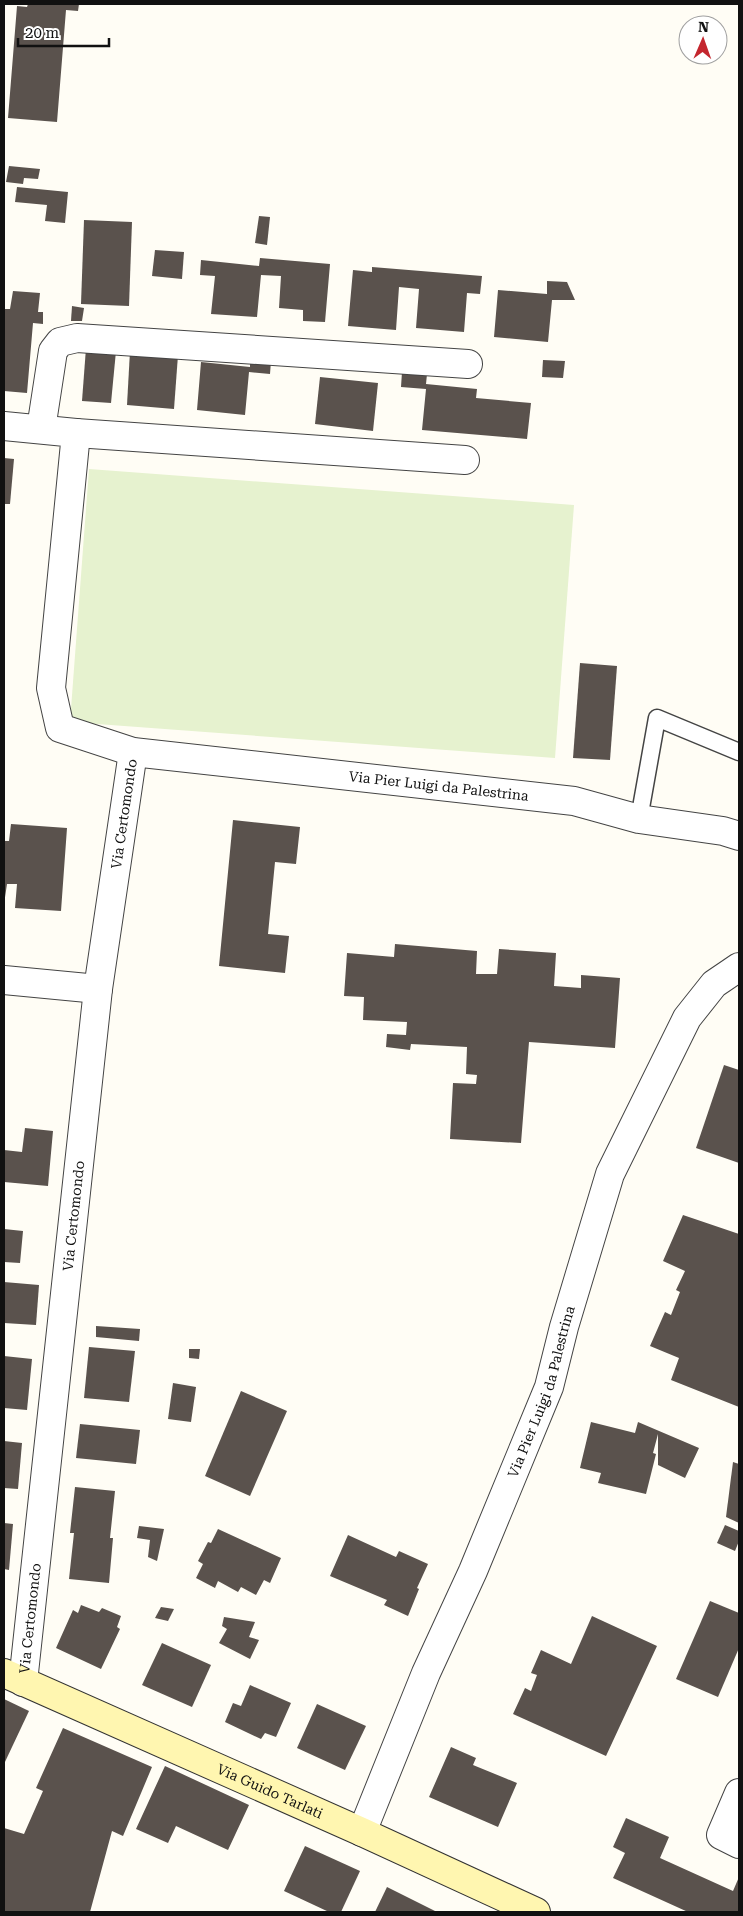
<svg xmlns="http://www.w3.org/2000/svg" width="743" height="1916" viewBox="0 0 743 1916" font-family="'Roboto Serif',serif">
	<rect width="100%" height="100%" fill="#fffdf5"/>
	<path fill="#e6f2cf" d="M89,469L574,505L555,758L70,722Z"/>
	<g fill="#5a524d">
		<path d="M28,4H79L78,11L66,10L57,122L8,118L17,6L27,7Z"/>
		<path d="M9,166L40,169L38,179L24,178L23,184L6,182Z"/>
		<path d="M17,187L68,192L65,223L45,221L47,205L15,202Z"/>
		<path d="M259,216L270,217L267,245L255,243Z"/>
		<path d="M84,220L132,222L129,306L81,304Z"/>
		<path d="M155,250L184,252L182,279L152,276Z"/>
		<path d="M260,258L330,264L325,322L303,321V310L279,308L281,276L261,275L257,317L211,314L215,276L200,275L201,260L259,266Z"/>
		<path d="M372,267L482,276L480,294L467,293L464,332L416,328L419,289L399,287L396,330L348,326L353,270L372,272Z"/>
		<path d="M547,281L567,282L575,300H552L548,342L494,337L498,290L547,294Z"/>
		<path d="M13,291L40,293L38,312H43V324L33,323L27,393L4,391V309H10Z"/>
		<path d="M72,306L84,308L82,321H71Z"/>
		<path d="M86,348L116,351L111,403L82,401Z"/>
		<path d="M130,351L178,355L174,409L127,405Z"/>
		<path d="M250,359L271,361L270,374L249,372L245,415L197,410L201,362L250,367Z"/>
		<path d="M543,360L565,361L563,378L542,377Z"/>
		<path d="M402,372L427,374L426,384L477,389L476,398L531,403L527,439L422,430L426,389L401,387Z"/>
		<path d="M320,377L378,383L373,431L315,424Z"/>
		<path d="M4,458L14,459L10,504H4Z"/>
		<path d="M580,663L617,666L610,760L573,758Z"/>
		<path d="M233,820L300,827L296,864L275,862L268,934L289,936L285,973L219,966Z"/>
		<path d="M11,824L67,828L61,911L15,908L17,884H7L4,904V841H9Z"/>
		<path d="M395,944L477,951L476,974H497L499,949L556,953L554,986L581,988V975L620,978L615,1048L529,1042L521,1143L450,1139L453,1083L476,1084L477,1075L466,1074L467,1047L411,1044L410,1050L386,1047L387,1034L406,1035L407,1022L363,1020L364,997L344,996L347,953L394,957Z"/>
		<path d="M724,1065L739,1070V1163L696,1148Z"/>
		<path d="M25,1128L53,1131L48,1186L4,1182V1150L22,1152Z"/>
		<path d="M683,1215L739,1234V1407L671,1380L679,1358L650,1346L665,1312L671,1315L680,1292L676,1290L685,1271L663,1261Z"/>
		<path d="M4,1229L23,1231L20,1263L4,1262Z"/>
		<path d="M4,1282L39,1285L36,1325L4,1323Z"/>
		<path d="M96,1326L140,1329L139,1341L96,1337Z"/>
		<path d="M89,1347L135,1351L129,1402L84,1398Z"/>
		<path d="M189,1349H200L199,1359L189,1358Z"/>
		<path d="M4,1356L32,1359L27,1410L4,1408Z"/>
		<path d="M173,1383L196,1387L191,1422L168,1419Z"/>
		<path d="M241,1391L287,1411L250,1496L205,1476Z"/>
		<path d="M591,1422L635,1433L638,1422L699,1448L685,1478L658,1465V1434L653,1453L656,1454L646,1494L598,1483L601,1473L580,1468Z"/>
		<path d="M80,1424L140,1430L136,1464L76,1458Z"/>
		<path d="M4,1441L22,1443L18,1489L4,1488Z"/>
		<path d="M733,1462L739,1464V1523L726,1517Z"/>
		<path d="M75,1487L115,1491L110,1538H113L109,1583L69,1579L74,1533H70Z"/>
		<path d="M4,1523L13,1524L9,1570L4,1569Z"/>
		<path d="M725,1525L739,1531V1541L735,1551L717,1543Z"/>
		<path d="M139,1526L164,1529L157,1561L148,1557L150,1540L137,1538Z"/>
		<path d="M218,1529L281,1558L270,1583L264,1580L256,1595L241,1587L238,1592L218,1581L215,1588L196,1578L203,1564L198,1561L208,1542L211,1543Z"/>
		<path d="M348,1535L396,1557L399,1551L428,1564L417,1588L419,1589L408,1616L384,1605L387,1600L330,1576Z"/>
		<path d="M710,1601L739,1613V1648L718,1697L676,1679Z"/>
		<path d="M81,1605L99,1612L102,1608L121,1616L117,1627L120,1629L101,1669L56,1648L73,1610L78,1613Z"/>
		<path d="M161,1607L174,1609L168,1621L155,1618Z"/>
		<path d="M592,1616L657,1646L606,1756L513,1714L525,1688L531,1691L537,1675L531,1673L541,1650L571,1664Z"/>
		<path d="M224,1617L255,1622L249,1637L259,1640L250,1659L219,1643L227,1629L222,1626Z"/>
		<path d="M162,1643L211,1665L192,1707L142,1685Z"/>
		<path d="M250,1685L291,1703L276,1737L265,1733L261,1739L225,1722L233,1703L241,1706Z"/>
		<path d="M4,1699L29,1711L4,1764Z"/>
		<path d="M317,1704L366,1726L345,1770L297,1748Z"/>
		<path d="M63,1728L152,1767L123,1836L112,1831L90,1912L4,1911V1828L24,1834L43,1791L36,1788Z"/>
		<path d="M451,1747L476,1758L473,1765L517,1783L498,1827L429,1797Z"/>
		<path d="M165,1766L249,1805L228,1850L176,1826L168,1843L136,1829Z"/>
		<path d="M626,1818L669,1837L660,1858L733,1891L739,1877V1912H688L613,1878L625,1853L613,1847Z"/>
		<path d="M305,1846L360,1871L341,1912H329L284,1891Z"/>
		<path d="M387,1887L437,1912H375Z"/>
	</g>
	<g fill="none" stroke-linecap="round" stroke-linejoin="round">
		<defs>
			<path id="lane" d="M639,819L657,718L739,752"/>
			<g id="street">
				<path id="s1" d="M4,426L76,433L51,688L60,728L133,752L574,801L639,819L723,831L739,836"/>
				<path d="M41,429L53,351L60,342L77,338L468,364"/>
				<path d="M76,433L465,460"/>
				<path d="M4,980L98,989"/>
				<path id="s2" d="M23,1682L98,989L133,752"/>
				<path d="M739,1793L721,1835L739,1844"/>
				<path id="s3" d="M362,1832L426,1673L473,1571L549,1387L564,1327L610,1174L687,1018L714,984L739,967"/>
			</g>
			<g id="secondary">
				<path id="s4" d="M4,1673L362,1832L536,1912"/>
			</g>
		</defs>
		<use href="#lane" stroke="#444" stroke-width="19"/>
		<use href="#street" stroke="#444" stroke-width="30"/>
		<use href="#secondary" stroke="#333" stroke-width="30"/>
		<use href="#lane" stroke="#fff" stroke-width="16"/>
		<use href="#street" stroke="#fff" stroke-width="28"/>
		<use href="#secondary" stroke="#fff6b0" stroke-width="28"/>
	</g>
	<g text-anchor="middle" stroke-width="5" stroke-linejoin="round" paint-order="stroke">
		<g font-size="14" fill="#111" stroke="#fff">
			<text dy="5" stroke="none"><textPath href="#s1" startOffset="754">Via Pier Luigi da Palestrina</textPath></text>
			<text dy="5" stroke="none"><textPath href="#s2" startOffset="874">Via Certomondo</textPath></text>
			<text dy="5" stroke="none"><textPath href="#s2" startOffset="469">Via Certomondo</textPath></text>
			<text dy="5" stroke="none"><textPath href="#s3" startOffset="476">Via Pier Luigi da Palestrina</textPath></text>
			<text dy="5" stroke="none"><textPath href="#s2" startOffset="64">Via Certomondo</textPath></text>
			<text dy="5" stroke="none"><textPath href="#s4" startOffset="291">Via Guido Tarlati</textPath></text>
		</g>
	</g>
	<rect width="743" height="1916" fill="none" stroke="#111111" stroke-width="10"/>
	<g transform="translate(703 40) rotate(2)"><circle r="24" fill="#ffffff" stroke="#a0a0a0"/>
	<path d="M0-4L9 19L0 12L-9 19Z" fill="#c4262e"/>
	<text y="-8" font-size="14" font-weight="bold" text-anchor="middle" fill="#111111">N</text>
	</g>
	<path d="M18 38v8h91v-8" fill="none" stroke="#111111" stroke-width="2.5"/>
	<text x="25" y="38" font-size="15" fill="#111111" stroke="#ffffff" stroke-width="4" paint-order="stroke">20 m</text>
</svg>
